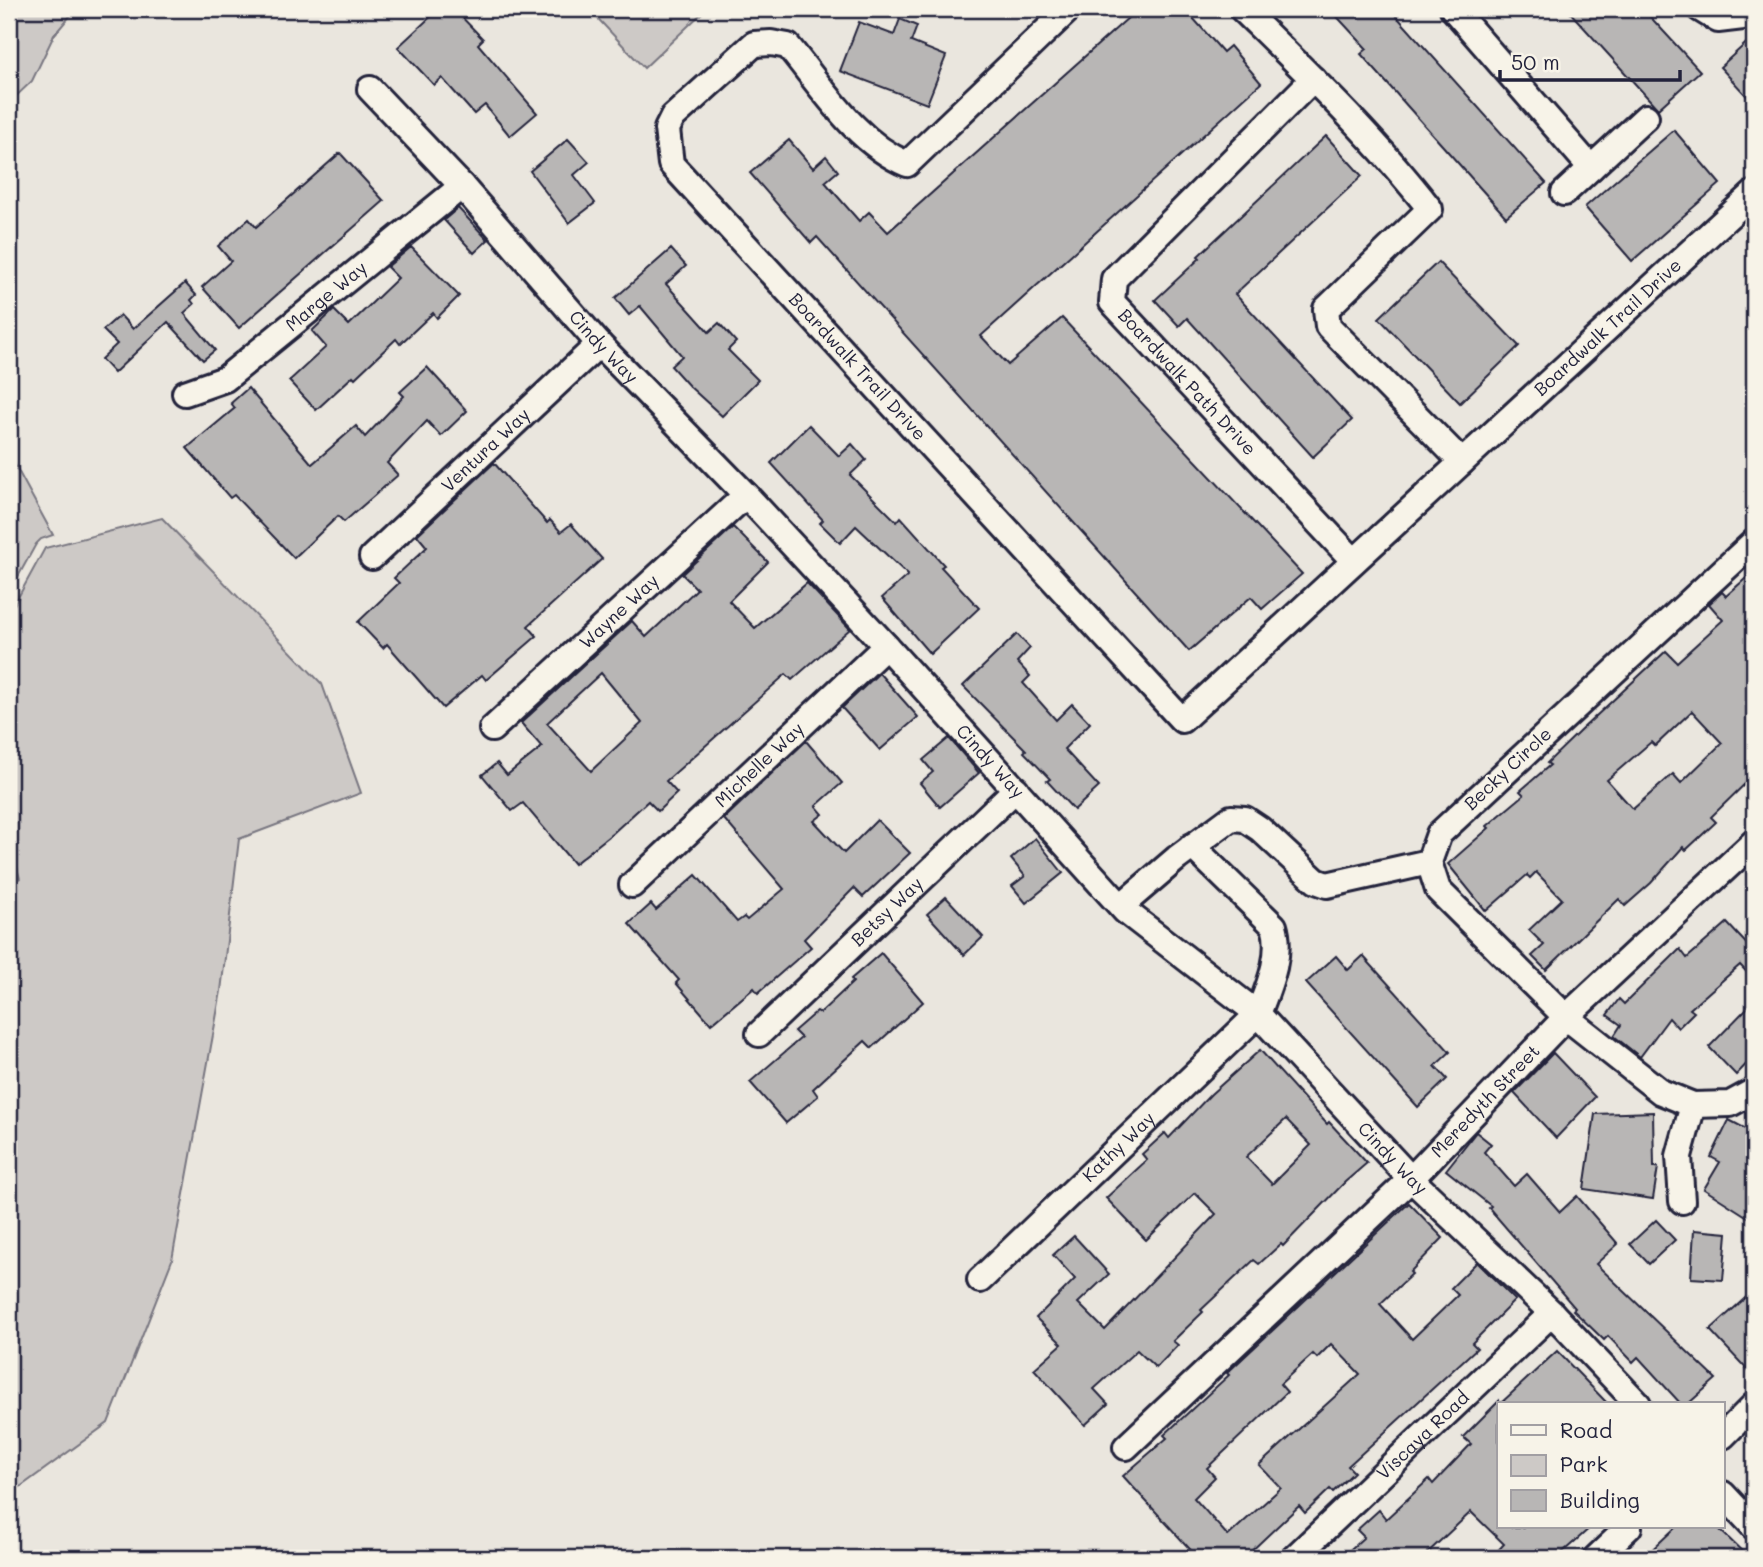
<svg xmlns="http://www.w3.org/2000/svg" width="1763" height="1567" viewBox="0 0 1763 1567" font-family="Mali,sans-serif">
	<rect width="100%" height="100%" fill="#eae6de"/>
	<filter id="ink" filterUnits="userSpaceOnUse"><feTurbulence type="fractalNoise" baseFrequency=".0143" numOctaves="2"/><feDisplacementMap in="SourceGraphic" scale="14" xChannelSelector="R" yChannelSelector="G"/><feConvolveMatrix kernelMatrix="1 2 1 2 8 2 1 2 1" color-interpolation-filters="sRGB"/></filter>
	<g filter="url(#ink)">
		<g fill="#cdc9c6" stroke="#787680" stroke-width="2">
			<path d="M9,9H76L54,35L32,81L9,103Z"/>
			<path d="M589,9H706L644,68Z"/>
			<path d="M9,454L53,535L41,539L36,544L9,593Z"/>
			<path d="M162,518L322,684L361,793L239,839L221,991L172,1260L108,1423L9,1495V861L20,879L9,836V614L45,548Z"/>
		</g>
		<g fill="#b8b6b5" stroke="#22223b" stroke-width="2" fill-rule="evenodd">
			<path d="M439,9H454L483,39L478,44L537,113L510,136L485,105L474,114L442,78L434,85L398,47Z"/>
			<path d="M1138,9H1185L1223,52L1230,46L1261,83L981,336L1008,365L1062,318L1302,574L1262,609L1251,597L1189,651L817,237L811,243L750,173L789,140L813,168L826,156L838,171L825,182L859,221L869,212L888,232Z"/>
			<path d="M1330,9H1390L1546,183L1506,217L1361,54L1367,49Z"/>
			<path d="M1567,9H1643L1700,71L1658,109Z"/>
			<path d="M900,19L917,26L911,42L946,56L927,104L840,71L859,22L894,35Z"/>
			<path d="M1754,36V104L1720,67Z"/>
			<path d="M1674,130L1720,184L1632,261L1585,207Z"/>
			<path d="M1326,136L1362,176L1235,294L1352,420L1313,457L1187,318L1179,326L1155,300L1200,258L1198,256Z"/>
			<path d="M568,139L589,162L574,175L595,203L569,223L530,171Z"/>
			<path d="M340,153L384,201L239,328L202,287L231,261L218,246L249,219L256,227Z"/>
			<path d="M458,208L488,240L474,253L444,220Z"/>
			<path d="M411,247L459,296L437,318L433,313L400,344L396,339L355,378L353,376L316,410L289,381L326,347L312,331L334,310L349,325L398,278L387,267Z"/>
			<path d="M671,249L686,266L666,284L709,332L719,323L736,342L728,350L758,380L722,416L689,386L671,366L682,356L640,306L629,315L615,298Z"/>
			<path d="M1438,262L1519,346L1460,403L1379,318Z"/>
			<path d="M185,283L196,295L191,300L194,304L184,313L215,350L203,360L168,322L114,373L101,359L117,344L103,330L120,315L133,329Z"/>
			<path d="M427,367L467,411L441,436L427,421L387,463L398,475L344,522L338,516L294,558L234,495L230,498L187,448L235,408L231,403L248,388L312,464L356,426L365,437L404,396L400,392Z"/>
			<path d="M809,425L839,456L852,444L866,460L850,475L897,522L901,517L944,565L941,567L979,608L930,654L882,598L908,575L856,526L840,543L820,523L823,520L771,463Z"/>
			<path d="M494,463L547,523L550,520L561,532L571,524L602,559L528,626L537,636L486,680L482,675L443,708L387,644L383,648L358,622L399,583L394,578L427,547L417,535Z"/>
			<path d="M733,527L768,562L729,601L755,628L807,583L850,629L792,680L786,674L666,781L677,793L658,811L648,801L613,833L574,864L523,803L512,811L482,775L497,763L507,775L542,747L521,723L632,621L646,637L697,589L682,574ZM601,673L642,723L591,771L547,723Z"/>
			<path d="M1754,571V775L1711,817L1716,822L1686,850L1683,847L1651,883L1625,906L1619,899L1546,970L1532,956L1544,945L1529,930L1562,899L1536,872L1530,878L1527,875L1486,911L1448,864L1489,828L1487,826L1524,795L1520,791L1550,765L1547,763L1581,730L1666,651L1677,662L1723,620L1709,604L1722,592L1726,596ZM1692,711L1722,743L1681,783L1673,774L1633,809L1607,780L1651,742L1655,746Z"/>
			<path d="M1017,634L1030,648L1017,662L1030,676L1023,683L1056,720L1072,704L1090,723L1064,749L1099,787L1074,810L1047,781L1050,779L1024,752L1026,750L963,686Z"/>
			<path d="M879,673L918,717L880,750L842,708Z"/>
			<path d="M949,738L979,773L940,807L920,783L933,772L923,760Z"/>
			<path d="M806,741L842,783L816,806L823,814L814,821L844,853L877,820L910,853L863,897L854,888L804,939L811,947L758,993L754,988L711,1024L676,983L679,980L629,924L651,904L656,910L696,875L737,922L744,917L747,920L784,889L724,819Z"/>
			<path d="M1035,838L1063,873L1026,903L1012,886L1025,876L1011,859Z"/>
			<path d="M946,897L983,937L964,955L927,914Z"/>
			<path d="M1727,923L1754,952V980L1740,965L1690,1009L1694,1012L1678,1028L1669,1018L1640,1057L1614,1036L1621,1025L1607,1015L1619,999L1624,1004L1680,949L1687,958Z"/>
			<path d="M881,953L923,1002L872,1048L865,1041L813,1089L818,1096L786,1123L750,1082L801,1038L794,1031L817,1011L820,1013L853,982L851,979Z"/>
			<path d="M1336,956L1348,970L1363,956L1450,1052L1435,1066L1447,1079L1418,1107L1306,983Z"/>
			<path d="M1754,1001V1056L1736,1075L1709,1047Z"/>
			<path d="M1260,1050L1327,1124L1329,1122L1367,1163L1345,1182L1283,1246L1281,1244L1259,1264L1254,1260L1201,1310L1203,1312L1173,1341L1178,1345L1156,1368L1137,1350L1094,1389L1108,1404L1085,1425L1034,1369L1062,1344L1036,1318L1075,1279L1053,1255L1074,1236L1109,1274L1078,1303L1105,1330L1216,1214L1195,1193L1146,1240L1106,1198L1147,1160L1142,1154L1165,1133L1169,1138L1211,1094ZM1286,1119L1311,1145L1272,1184L1246,1157Z"/>
			<path d="M1553,1053L1595,1097L1556,1138L1514,1093Z"/>
			<path d="M1653,1112L1654,1167H1658L1653,1199L1584,1189L1595,1114Z"/>
			<path d="M1729,1120L1754,1133V1221L1704,1189L1720,1162L1711,1157Z"/>
			<path d="M1476,1132L1491,1144L1484,1152L1514,1186L1527,1174L1560,1212L1577,1196L1618,1244L1596,1264L1716,1379L1688,1404H1681L1638,1357L1633,1362L1608,1336L1604,1340L1573,1310L1575,1308L1489,1208L1491,1206L1446,1170Z"/>
			<path d="M1409,1203L1443,1238L1410,1272L1412,1274L1380,1304L1412,1339L1458,1295L1451,1288L1477,1262L1515,1300L1472,1343L1477,1348L1348,1466L1354,1472L1333,1492L1330,1489L1305,1513L1299,1506L1244,1558H1198L1123,1476L1167,1438L1164,1435L1229,1375L1227,1373ZM1331,1344L1360,1374L1259,1465L1281,1488L1228,1536L1194,1498L1215,1477L1207,1468L1287,1392L1280,1384L1313,1354L1317,1358Z"/>
			<path d="M1656,1220L1675,1240L1649,1264L1630,1244Z"/>
			<path d="M1694,1230L1727,1233L1723,1280L1691,1278Z"/>
			<path d="M1754,1290V1377L1710,1330Z"/>
			<path d="M1557,1351L1608,1404H1500Z"/>
			<path d="M1499,1401V1527H1591L1556,1558H1491L1504,1544L1471,1512L1422,1558H1341L1364,1537L1357,1530L1379,1510L1386,1519L1429,1479L1433,1484L1471,1444L1463,1437Z"/>
			<path d="M1676,1527H1717L1749,1558H1643Z"/>
		</g>
		<g fill="none" stroke-linecap="round" stroke-linejoin="round">
			<defs>
				<g id="minor">
					<path id="s1" d="M1069,9L907,164C856,143 822,87 788,46L771,43L754,44L673,117L667,129L671,164L1182,720L1754,193"/>
					<path d="M1242,9C1307,73 1374,137 1430,209L1326,309L1328,326L1462,462"/>
					<path d="M1453,9L1591,168"/>
					<path d="M1700,9L1718,20L1743,17L1750,9"/>
					<path id="s2" d="M1313,79L1114,279L1112,302L1354,561"/>
					<path id="s3" d="M370,89L462,186L599,344L746,495L886,646L1125,911L1258,1014L1411,1179L1552,1313L1638,1404"/>
					<path d="M1564,193L1646,117"/>
					<path id="s4" d="M185,393L225,379L462,186"/>
					<path d="M1754,542L1439,834L1429,862L1438,890L1566,1017L1661,1092L1693,1105L1730,1104L1754,1091"/>
					<path id="s5" d="M372,557L599,344"/>
					<path id="s6" d="M492,729L746,495"/>
					<path id="s7" d="M632,885L886,646"/>
					<path d="M1121,906L1177,858L1231,818L1245,819L1260,829L1316,881L1327,885L1429,862"/>
					<path id="s8" d="M759,1034L1016,789"/>
					<path d="M1682,1201L1679,1156L1693,1105"/>
					<path id="s9" d="M980,1280L1258,1014C1268,988 1283,955 1274,926L1192,846"/>
					<path d="M1723,1436L1754,1405"/>
					<path id="s10" d="M1126,1447L1411,1179L1566,1017L1754,842"/>
					<path d="M1723,1494L1754,1527"/>
					<path id="s11" d="M1294,1558L1552,1313"/>
					<path d="M1596,1558L1629,1527"/>
				</g>
			</defs>
			<use href="#minor" stroke="#22223b" stroke-width="30"/>
			<use href="#minor" stroke="#f7f3e8" stroke-width="24"/>
		</g>
	</g>
	<g text-anchor="middle" stroke-width="5" stroke-linejoin="round" paint-order="stroke">
		<g font-size="18" fill="#22223b" stroke="#f7f3e8">
			<text dy="6" stroke="none"><textPath href="#s4" startOffset="173">Marge Way</textPath></text>
			<text dy="6" stroke="none"><textPath href="#s1" startOffset="1920">Boardwalk Trail Drive</textPath></text>
			<text dy="6" stroke="none"><textPath href="#s3" startOffset="348">Cindy Way</textPath></text>
			<text dy="6" stroke="none"><textPath href="#s1" startOffset="861">Boardwalk Trail Drive</textPath></text>
			<text dy="6" stroke="none"><textPath href="#s2" startOffset="415">Boardwalk Path Drive</textPath></text>
			<text dy="6" stroke="none"><textPath href="#s5" startOffset="156">Ventura Way</textPath></text>
			<text dy="6" stroke="none"><textPath href="#s6" startOffset="173">Wayne Way</textPath></text>
			<text dy="6" stroke="none"><textPath href="#s3" startOffset="915">Cindy Way</textPath></text>
			<text dy="6" stroke="none"><textPath href="#s7" startOffset="175">Michelle Way</textPath></text>
			<text transform="translate(1508 769) rotate(-43)" y="6">Becky Circle</text>
			<text dy="6" stroke="none"><textPath href="#s8" startOffset="177">Betsy Way</textPath></text>
			<text dy="6" stroke="none"><textPath href="#s10" startOffset="499">Meredyth Street</textPath></text>
			<text dy="6" stroke="none"><textPath href="#s9" startOffset="192">Kathy Way</textPath></text>
			<text dy="6" stroke="none"><textPath href="#s3" startOffset="1482">Cindy Way</textPath></text>
			<text dy="6" stroke="none"><textPath href="#s11" startOffset="178">Viscaya Road</textPath></text>
		</g>
	</g>
	<rect width="1763" height="1567" fill="none" stroke="#f7f3e8" stroke-width="35"/>
	<rect x="18" y="18" width="1728" height="1532" fill="none" stroke="#22223b" stroke-width="2.5" filter="url(#ink)"/>
	<rect x="1497" y="1402" width="228" height="126" fill="#f7f3e8" stroke="#a29fa3" stroke-width="2"/>
	<rect x="1511" y="1425" width="35" height="10" fill="#f7f3e8" stroke="#a29fa3" stroke-width="2"/>
	<text x="1560" y="1438" font-size="21" fill="#22223b">Road</text>
	<rect x="1511" y="1455" width="35" height="21" fill="#cdc9c6" stroke="#a29fa3" stroke-width="2"/>
	<text x="1560" y="1472" font-size="21" fill="#22223b">Park</text>
	<rect x="1511" y="1490" width="35" height="21" fill="#b8b6b5" stroke="#a29fa3" stroke-width="2"/>
	<text x="1560" y="1508" font-size="21" fill="#22223b">Building</text>
	<path d="M1500 70v10h180v-10" fill="none" stroke="#22223b" stroke-width="3.5"/>
	<text x="1511" y="70" font-size="21" fill="#22223b" stroke="#f7f3e8" stroke-width="5" paint-order="stroke">50 m</text>
</svg>
